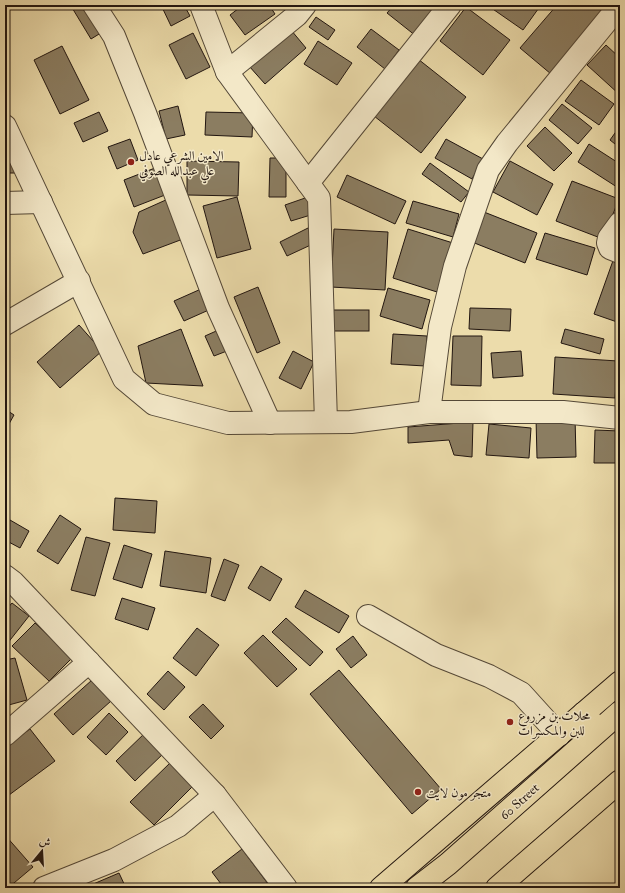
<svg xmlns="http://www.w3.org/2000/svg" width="625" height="893" viewBox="0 0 625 893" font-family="'IM FELL Double Pica',Amiri,serif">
	<rect width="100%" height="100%" fill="#ecdcab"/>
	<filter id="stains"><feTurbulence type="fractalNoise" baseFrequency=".005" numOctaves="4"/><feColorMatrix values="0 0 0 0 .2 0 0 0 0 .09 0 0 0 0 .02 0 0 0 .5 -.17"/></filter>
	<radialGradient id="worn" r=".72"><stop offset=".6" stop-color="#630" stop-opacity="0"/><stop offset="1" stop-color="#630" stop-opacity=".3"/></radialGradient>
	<g fill="#8b7d61" stroke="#221610">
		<path d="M89,5L104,31L91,39L71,6Z"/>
		<path d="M161,5H184L190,16L171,26Z"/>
		<path d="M243,5H269L275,14L245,35L230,15Z"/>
		<path d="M394,5H432L438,9L416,36L387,13Z"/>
		<path d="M487,5H541L523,30Z"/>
		<path d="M557,5H602L606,9L551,74L520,48Z"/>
		<path d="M466,7L510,40L483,75L440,41Z"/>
		<path d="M316,17L335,30L328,40L309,27Z"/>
		<path d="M371,29L399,50L385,69L357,47Z"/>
		<path d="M291,30L306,48L265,84L249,66Z"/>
		<path d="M193,33L210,67L186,79L169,45Z"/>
		<path d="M318,41L352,63L337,85L304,64Z"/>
		<path d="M606,45L620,58V95L587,65Z"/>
		<path d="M62,46L89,100L60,114L34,60Z"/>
		<path d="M418,59L466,97L421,153L374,116Z"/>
		<path d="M581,80L614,104L599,125L565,101Z"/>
		<path d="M562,104L592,128L578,144L549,120Z"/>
		<path d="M178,106L185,135L166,139L159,111Z"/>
		<path d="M99,112L108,131L83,142L74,123Z"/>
		<path d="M206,112L253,113L252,137L205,135Z"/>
		<path d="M620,126V148L610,140Z"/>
		<path d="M545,127L572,153L554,171L527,146Z"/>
		<path d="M5,139L22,173H5Z"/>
		<path d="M130,139L138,160L117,169L108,147Z"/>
		<path d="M446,139L483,159L472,179L435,158Z"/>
		<path d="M589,144L620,164V189L578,162Z"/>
		<path d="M270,158H286V197H269Z"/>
		<path d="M187,161L239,162L238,196L187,195Z"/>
		<path d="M510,161L553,184L537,215L493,192Z"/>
		<path d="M430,163L469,192L461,202L422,174Z"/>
		<path d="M155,168L165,195L134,207L124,180Z"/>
		<path d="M347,175L406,201L395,224L337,197Z"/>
		<path d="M572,181L619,199L603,239L556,221Z"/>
		<path d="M237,197L251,249L217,258L203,206Z"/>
		<path d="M308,197L314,214L291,221L285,205Z"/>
		<path d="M168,199L183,239L143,254L133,232L139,212Z"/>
		<path d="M413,201L459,214L453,237L406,223Z"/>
		<path d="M484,212L537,233L525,263L472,242Z"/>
		<path d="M308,228L315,243L287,256L280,242Z"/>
		<path d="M334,229L388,232L385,290L331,287Z"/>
		<path d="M408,229L453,243L437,292L393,278Z"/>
		<path d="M545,233L595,248L587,275L536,259Z"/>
		<path d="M615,255L620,257V323L594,314Z"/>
		<path d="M258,287L280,343L257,353L234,297Z"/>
		<path d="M388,288L430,300L422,329L380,316Z"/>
		<path d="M201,289L211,309L184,321L174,301Z"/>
		<path d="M470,308L511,309L510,331L469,329Z"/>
		<rect x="332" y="310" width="37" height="21"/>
		<path d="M79,325L102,351L60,388L37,362Z"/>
		<path d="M223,328L232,349L214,356L205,336Z"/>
		<path d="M181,329L203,386L146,383L138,346Z"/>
		<path d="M565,329L604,339L600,354L561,343Z"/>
		<path d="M393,334L427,336L425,366L391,364Z"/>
		<path d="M453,336H482L481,386L451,385Z"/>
		<path d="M293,351L314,362L301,389L279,378Z"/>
		<path d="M521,351L523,376L493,378L491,353Z"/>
		<path d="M555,357L618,361L615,398L553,394Z"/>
		<path d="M5,409L14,415L5,431Z"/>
		<path d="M575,417L576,457L537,458L536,418Z"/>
		<path d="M473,422L472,457L454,455L449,440L408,443V427Z"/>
		<path d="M489,424L531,428L529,458L486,455Z"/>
		<path d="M595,430L620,431V463H594Z"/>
		<path d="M115,498L157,501L155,533L113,530Z"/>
		<path d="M60,515L81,529L58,564L37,551Z"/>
		<path d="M10,520L29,531L20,548L5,540V530Z"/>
		<path d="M86,537L110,543L95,596L71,590Z"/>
		<path d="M124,545L152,554L142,588L113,579Z"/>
		<path d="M165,551L211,558L206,593L160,586Z"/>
		<path d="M224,559L239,565L225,601L211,596Z"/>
		<path d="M261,566L282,579L270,601L248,588Z"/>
		<path d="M305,590L349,616L339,633L295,607Z"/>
		<path d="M122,598L155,608L148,630L115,619Z"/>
		<path d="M12,603L29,616L7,644L5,643V611Z"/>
		<path d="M286,618L323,652L310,666L272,632Z"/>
		<path d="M35,623L72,658L49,681L12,646Z"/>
		<path d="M197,628L219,645L196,676L173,658Z"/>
		<path d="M263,635L297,669L277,687L244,653Z"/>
		<path d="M353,636L367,655L351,668L336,649Z"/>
		<path d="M15,658L27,700L5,706V660Z"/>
		<path d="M339,670L441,789L412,814L310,694Z"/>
		<path d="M168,671L185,687L164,710L147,694Z"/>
		<path d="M92,680L111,701L73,735L54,714Z"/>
		<path d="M203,704L224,726L211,739L189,717Z"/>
		<path d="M109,713L128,732L106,755L87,737Z"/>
		<path d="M30,729L55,761L5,798V747Z"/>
		<path d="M147,731L166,751L135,781L116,761Z"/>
		<path d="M172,761L195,784L154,825L130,802Z"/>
		<path d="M5,835L33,867L8,888H5Z"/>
		<path d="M242,849L271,888H224L212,872Z"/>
		<path d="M119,873L126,888H84Z"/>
	</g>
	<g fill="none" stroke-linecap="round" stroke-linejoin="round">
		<defs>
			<g id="minor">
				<path d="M94,5L114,36L145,113L218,308L270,423"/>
				<path d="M201,5L227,72L319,198L326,422"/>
				<path d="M227,72L297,15L305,5"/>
				<path d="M5,126L124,379L154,404L228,423L351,422L429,412H563L620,418"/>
				<path d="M308,183L450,5"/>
				<path d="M5,203L41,202"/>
				<path d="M620,223L609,238L608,243L610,248L620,252"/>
				<path d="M5,324L79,281"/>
				<path d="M429,412L440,327L455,266L488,170L507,143L620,5"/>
				<path d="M5,576L13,582L215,795L286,888"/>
				<path d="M368,616L436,655L489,676L521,693L559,735"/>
				<path d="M5,735L89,662"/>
				<path d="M44,888L114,860L178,826L215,795"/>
			</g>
			<path id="major" d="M381,888L620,682"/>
			<g id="highway">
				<path d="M584,713L598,730"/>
				<path d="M417,888L448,864L620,712"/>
				<path d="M497,888L620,781"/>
			</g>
		</defs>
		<use href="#minor" stroke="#544837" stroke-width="24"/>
		<use href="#major" stroke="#221610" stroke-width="24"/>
		<use href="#highway" stroke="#221610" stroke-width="24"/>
		<use href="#minor" stroke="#f3e8c8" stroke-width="22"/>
		<use href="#major" stroke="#ecdcab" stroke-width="22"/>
		<use href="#highway" stroke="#ecdcab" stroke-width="22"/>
	</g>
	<g fill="#8f2418" stroke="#f3e8c8" stroke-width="1.5">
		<circle cx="131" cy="162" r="4"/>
		<circle cx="510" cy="722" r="4"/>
		<circle cx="418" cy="792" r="4"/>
	</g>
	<g text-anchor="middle" stroke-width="3" stroke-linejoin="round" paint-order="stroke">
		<g font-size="13" fill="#221610" stroke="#f3e8c8" text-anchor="start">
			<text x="139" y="160">الامين الشرعي عادل<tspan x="139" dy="15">علي عبدالله الصوفي</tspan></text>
			<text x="518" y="720">محلات بن مزروع<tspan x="518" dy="15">للبن والمكسرات</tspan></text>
			<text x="426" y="797">متجر مون لايت</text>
		</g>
		<g font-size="13" fill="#221610" stroke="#f3e8c8">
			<text transform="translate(519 801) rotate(-42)" y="5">60 Street</text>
		</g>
	</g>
	<rect width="625" height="893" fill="none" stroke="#ecdcab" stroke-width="20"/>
	<rect x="6" y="6" width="613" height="881" fill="none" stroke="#221610" stroke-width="2"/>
	<rect x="10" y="10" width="605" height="873" fill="none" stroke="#221610"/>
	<g transform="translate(42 851) rotate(18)" stroke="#f3e8c8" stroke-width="3" paint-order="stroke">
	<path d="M0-3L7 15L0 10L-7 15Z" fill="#221610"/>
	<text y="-6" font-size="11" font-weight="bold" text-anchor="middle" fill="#221610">ش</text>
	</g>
	<rect width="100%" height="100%" filter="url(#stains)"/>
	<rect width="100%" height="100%" fill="url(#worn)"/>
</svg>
